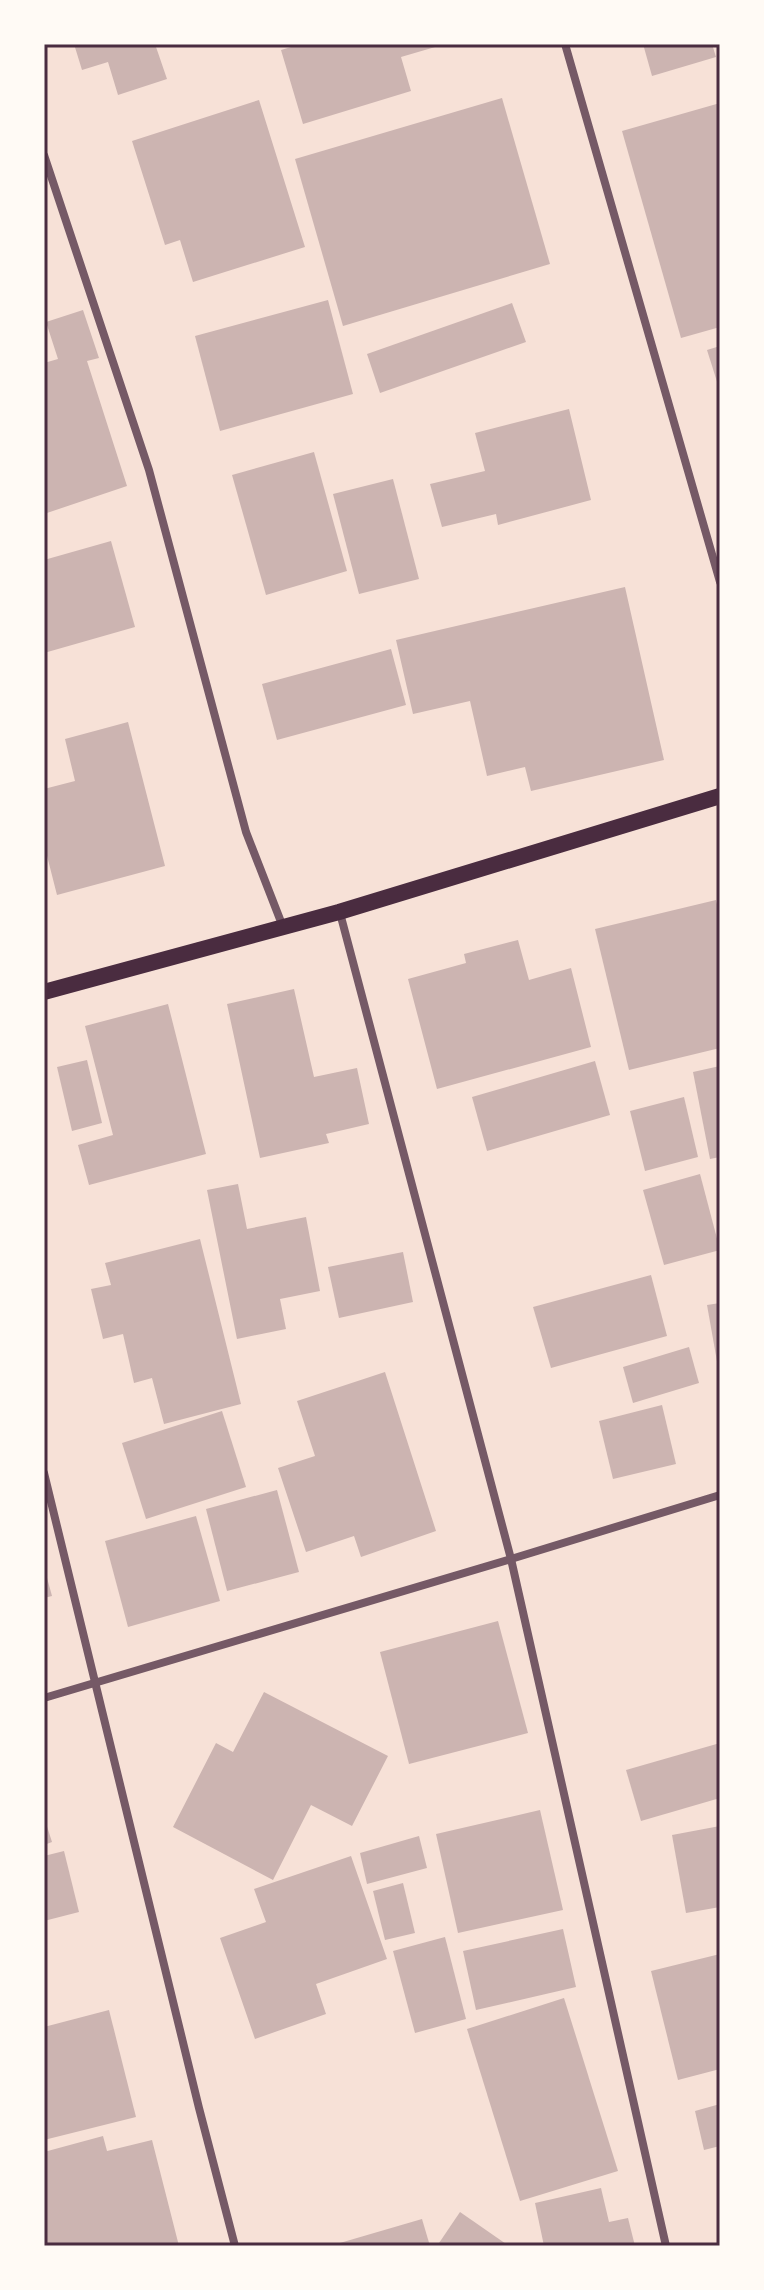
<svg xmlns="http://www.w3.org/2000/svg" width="764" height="2290" viewBox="0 0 764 2290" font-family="'Titillium Web',sans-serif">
	<rect width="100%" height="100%" fill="#f7e1d7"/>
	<g fill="#ccb4b1">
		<path d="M74,44H155L167,79L118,95L108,62L82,70Z"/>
		<path d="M301,44H442V45L401,57L411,91L303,124L281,50Z"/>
		<path d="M643,44H712L716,57L652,76Z"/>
		<path d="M502,98L550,264L343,326L295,159Z"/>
		<path d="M259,100L305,247L193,282L180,240L165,245L132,141Z"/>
		<path d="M720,103V327L681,338L622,131Z"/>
		<path d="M328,300L353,394L220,431L195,336Z"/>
		<path d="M512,303L526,342L380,393L367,354Z"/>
		<path d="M83,310L99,358L87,361L127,486L44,514V363L58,359L46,322Z"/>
		<path d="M720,346V388H719L707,350Z"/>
		<path d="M569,409L591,500L498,525L496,514L442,527L430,484L485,471L475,433Z"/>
		<path d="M314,452L347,571L266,595L232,475Z"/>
		<path d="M393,479L419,579L359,594L333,494Z"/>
		<path d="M111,541L135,627L44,653V560Z"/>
		<path d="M625,587L664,760L531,791L525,767L487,776L470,701L413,714L396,640Z"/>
		<path d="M391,649L406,705L277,740L262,684Z"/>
		<path d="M128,722L165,866L57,895L44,844V789L75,781L65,739Z"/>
		<path d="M716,900L720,917V1048L629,1070L595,929Z"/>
		<path d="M518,940L529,980L571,968L591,1047L437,1089L408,979L466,963L464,954Z"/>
		<path d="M294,989L314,1077L357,1068L369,1124L326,1134L329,1143L260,1158L227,1004Z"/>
		<path d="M168,1004L206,1154L89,1185L78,1145L113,1135L85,1026Z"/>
		<path d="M87,1060L102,1123L72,1131L57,1067Z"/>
		<path d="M595,1061L610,1115L487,1151L472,1097Z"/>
		<path d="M720,1066V1157L710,1159L693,1072Z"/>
		<path d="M684,1097L698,1157L645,1171L630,1111Z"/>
		<path d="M700,1174L720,1250L664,1265L643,1190Z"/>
		<path d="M238,1184L247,1229L306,1217L320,1291L280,1299L286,1329L237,1339L207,1190Z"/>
		<path d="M200,1239L241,1404L164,1424L152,1378L134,1383L123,1334L103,1339L91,1289L111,1285L105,1263Z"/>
		<path d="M403,1252L413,1302L339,1318L328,1267Z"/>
		<path d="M651,1275L667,1336L551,1368L533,1307Z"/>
		<path d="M720,1303V1366L718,1367L707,1305Z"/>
		<path d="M689,1347L699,1383L633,1403L623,1367Z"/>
		<path d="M385,1372L436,1531L361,1557L354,1536L306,1552L278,1468L315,1456L297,1401Z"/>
		<path d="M662,1405L676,1464L613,1479L599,1421Z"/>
		<path d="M222,1411L246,1487L146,1519L122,1443Z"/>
		<path d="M277,1490L299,1572L227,1591L206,1509Z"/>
		<path d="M196,1516L220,1601L128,1627L105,1541Z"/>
		<path d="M44,1567L52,1596L44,1598Z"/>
		<path d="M498,1621L528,1733L409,1764L380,1652Z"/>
		<path d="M264,1692L388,1756L352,1826L311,1805L273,1880L173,1827L216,1743L233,1752Z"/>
		<path d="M720,1743V1798L641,1821L626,1770Z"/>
		<path d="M540,1810L563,1910L458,1933L436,1834Z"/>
		<path d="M44,1817L52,1842L44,1845Z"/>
		<path d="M720,1826V1907L686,1913L672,1835Z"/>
		<path d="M419,1836L427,1868L367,1884L360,1853Z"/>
		<path d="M64,1851L79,1912L44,1921V1856Z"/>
		<path d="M351,1856L387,1959L316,1984L326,2014L255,2039L220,1938L266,1922L254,1889Z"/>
		<path d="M403,1883L415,1933L385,1940L373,1891Z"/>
		<path d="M563,1929L576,1987L476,2010L463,1951Z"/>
		<path d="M445,1937L466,2019L415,2033L393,1951Z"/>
		<path d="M720,1954V2069L678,2080L651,1971Z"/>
		<path d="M564,1998L618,2171L520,2201L467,2029Z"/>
		<path d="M109,2010L136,2117L44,2140V2027Z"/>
		<path d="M720,2104V2146L704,2150L695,2111Z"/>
		<path d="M103,2136L107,2151L152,2140L179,2246H44V2152Z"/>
		<path d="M601,2188L609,2222L628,2218L635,2246H544L535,2203Z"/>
		<path d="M460,2212L509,2246H437Z"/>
		<path d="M422,2219L430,2246H333V2245Z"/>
	</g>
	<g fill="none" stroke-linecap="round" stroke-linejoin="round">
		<g stroke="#755966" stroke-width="8">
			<path d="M565,44L720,582"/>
			<path d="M44,155L149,470L246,832L283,927"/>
			<path d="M340,913L511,1559L720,1495"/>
			<path d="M44,1473L199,2108L235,2246"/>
			<path d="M44,1698L511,1559L666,2246"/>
		</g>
		<path stroke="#4a2c40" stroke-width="16" d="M44,992L339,912L720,796"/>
	</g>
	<rect width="764" height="2290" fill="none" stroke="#fffaf5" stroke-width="92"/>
	<rect x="46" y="46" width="672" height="2198" fill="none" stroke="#4a2c40" stroke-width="3"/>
</svg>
